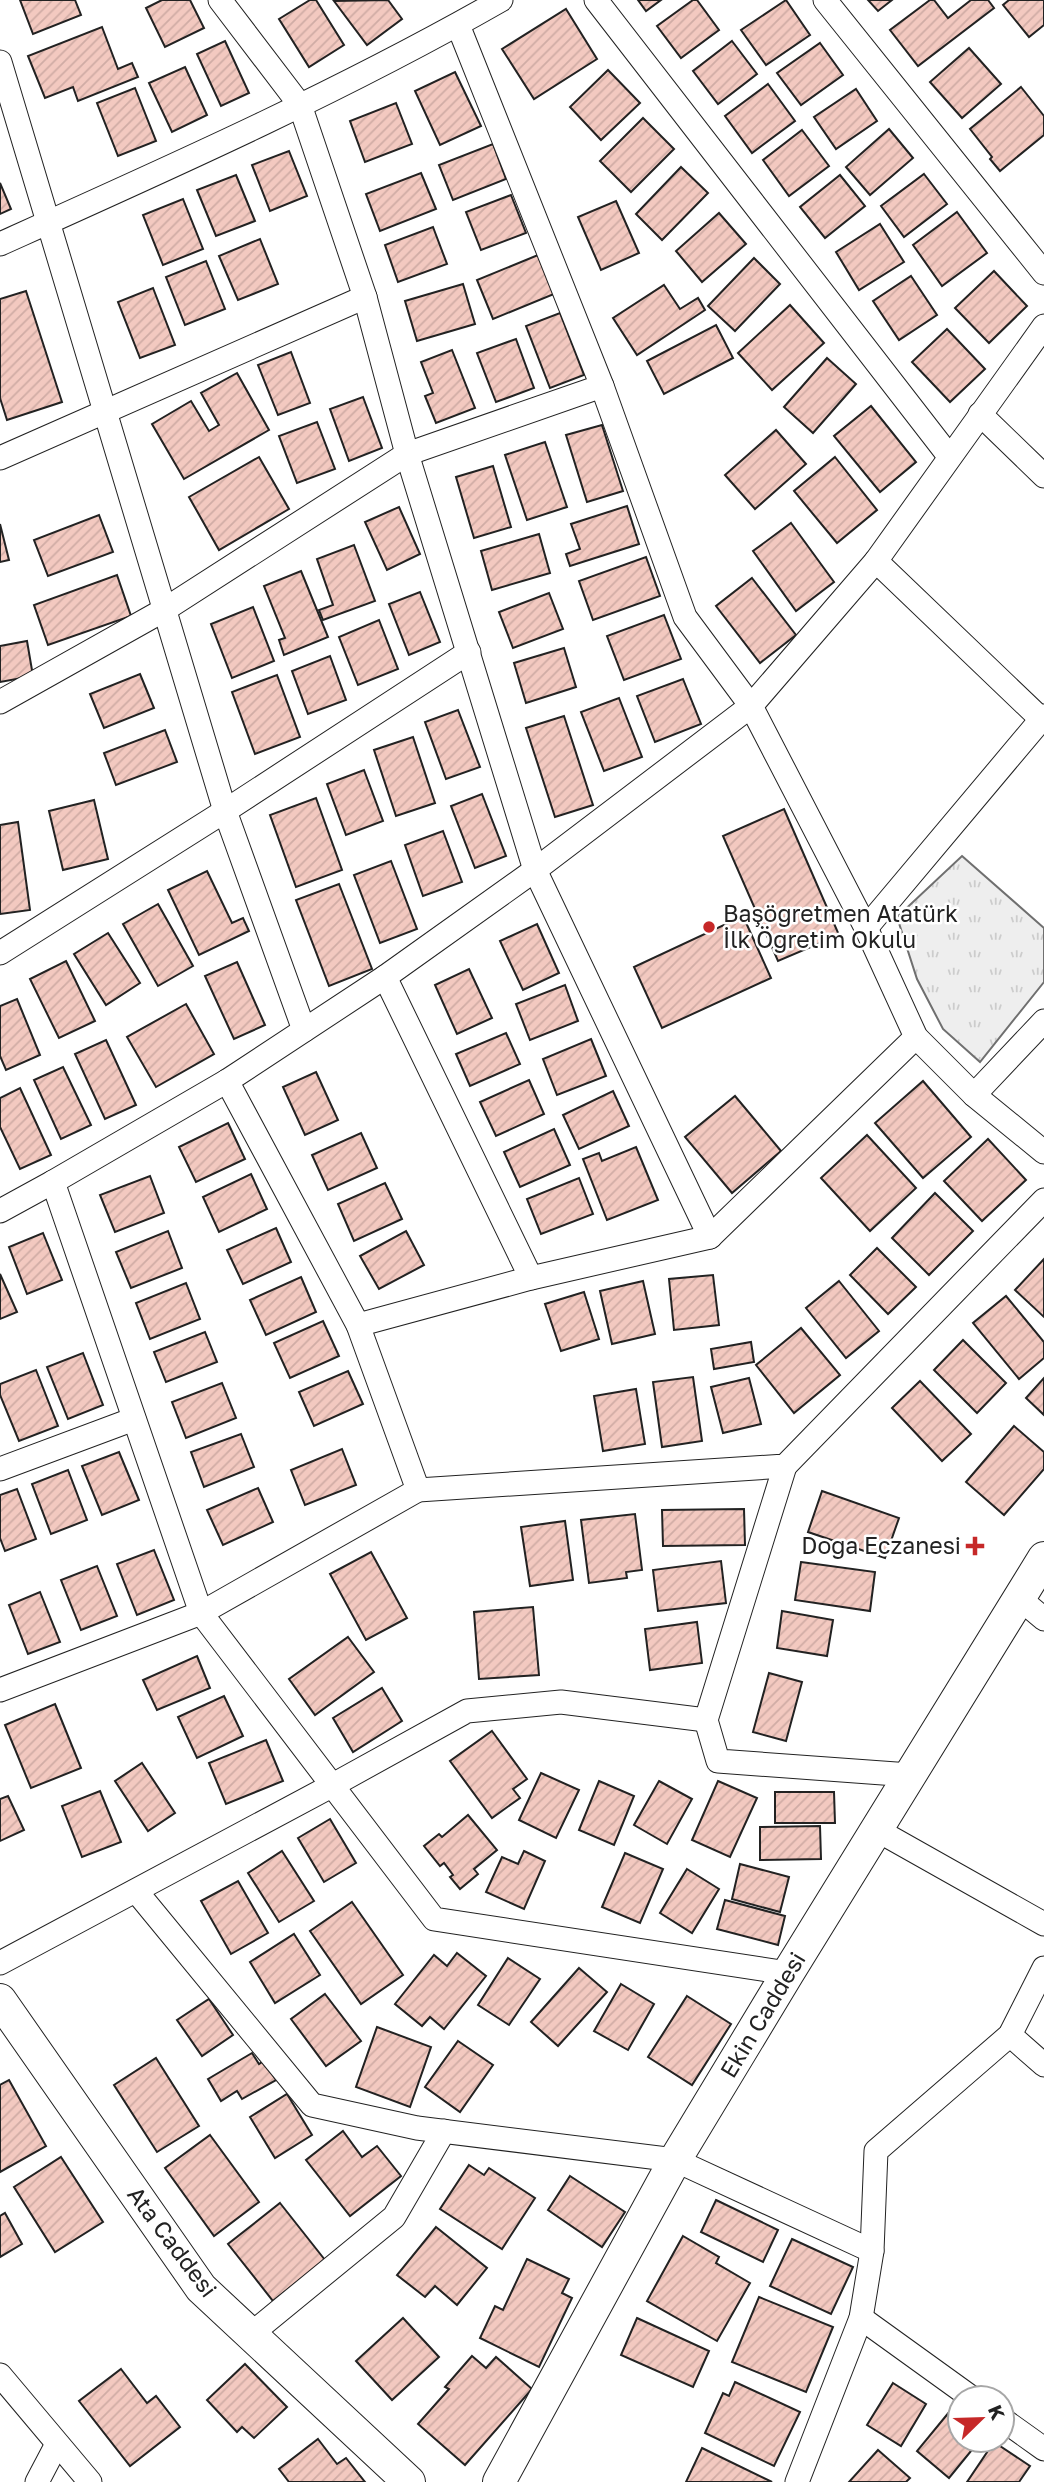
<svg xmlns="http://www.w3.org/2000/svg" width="1044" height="2482" viewBox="0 0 1044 2482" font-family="'Golos Text',sans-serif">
	<defs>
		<pattern id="park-tufts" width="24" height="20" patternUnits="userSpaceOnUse" patternTransform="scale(1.75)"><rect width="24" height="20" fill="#eee"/><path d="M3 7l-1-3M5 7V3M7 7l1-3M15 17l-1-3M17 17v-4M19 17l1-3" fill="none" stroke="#ccc"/></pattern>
		<pattern id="building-hatch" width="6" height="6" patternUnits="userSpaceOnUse" patternTransform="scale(1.75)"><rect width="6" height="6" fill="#f3c9c0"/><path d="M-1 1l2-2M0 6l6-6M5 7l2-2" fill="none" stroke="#d0aca5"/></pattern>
	</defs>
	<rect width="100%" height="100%" fill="#fff"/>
	<path fill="url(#park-tufts)" stroke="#6f6f6f" stroke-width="2" d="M962,856L1044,928V982L980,1062L943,1029L917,979L897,917Z"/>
	<g fill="url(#building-hatch)" stroke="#222" stroke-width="2">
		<path d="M20,0H75L81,15L33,34Z"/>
		<path d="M162,0H190L204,28L165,47L146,8Z"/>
		<path d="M310,0H316L344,45L309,67L279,19Z"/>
		<path d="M388,0L402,19L367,45L334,1Z"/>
		<path d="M638,0H661L646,11Z"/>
		<path d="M693,0H697L719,30L681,58L657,26Z"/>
		<path d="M786,0L810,35L766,65L741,30Z"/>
		<path d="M868,0H892L878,11Z"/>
		<path d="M930,0H934L948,18L971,0H988L994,8L918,66L890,30Z"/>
		<path d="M1009,0H1044V25L1029,37L1003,5Z"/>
		<path d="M566,9L597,59L534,99L502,49Z"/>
		<path d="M102,27L118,69L132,63L138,77L78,101L73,87L45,98L28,56Z"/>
		<path d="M225,41L249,93L221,106L197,54Z"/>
		<path d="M732,41L757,74L718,104L693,71Z"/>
		<path d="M820,43L843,75L801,105L777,73Z"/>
		<path d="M969,48L1001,84L962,118L930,82Z"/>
		<path d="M185,67L207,115L172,132L149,83Z"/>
		<path d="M608,70L640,103L601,140L570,107Z"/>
		<path d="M455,72L481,126L440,145L415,91Z"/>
		<path d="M768,84L795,121L752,153L725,116Z"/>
		<path d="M1021,87L1044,116V135L1000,171L990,159L992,157L970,129Z"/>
		<path d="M135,88L156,141L118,156L97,103Z"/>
		<path d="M856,89L877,121L836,149L814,117Z"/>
		<path d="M396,103L412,144L365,162L350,121Z"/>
		<path d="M643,118L674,149L631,192L600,161Z"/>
		<path d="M889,129L913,158L870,195L846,167Z"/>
		<path d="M802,130L829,166L789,196L763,160Z"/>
		<path d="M493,144L506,179L453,200L439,165Z"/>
		<path d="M289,151L307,196L270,211L252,165Z"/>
		<path d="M681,167L708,193L662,240L636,214Z"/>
		<path d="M421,173L436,209L380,231L366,194Z"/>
		<path d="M924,174L947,204L904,237L881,206Z"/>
		<path d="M236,175L255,221L216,236L197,190Z"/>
		<path d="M840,175L865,206L825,238L800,207Z"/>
		<path d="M0,183L11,209L0,214Z"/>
		<path d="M511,195L526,233L481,250L466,212Z"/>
		<path d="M183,199L203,249L163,265L143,215Z"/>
		<path d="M616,201L639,253L601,270L578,217Z"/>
		<path d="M957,212L987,253L942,286L913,245Z"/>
		<path d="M719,213L746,244L702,282L676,251Z"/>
		<path d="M880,224L904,262L859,290L836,252Z"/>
		<path d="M433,227L447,264L398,282L385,245Z"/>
		<path d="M260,239L278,284L238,300L219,256Z"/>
		<path d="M538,255L554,294L493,319L477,280Z"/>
		<path d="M754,258L780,284L735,331L708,306Z"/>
		<path d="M206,261L225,309L185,325L166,277Z"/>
		<path d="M994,271L1027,306L989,343L955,308Z"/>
		<path d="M911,276L937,315L899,340L873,301Z"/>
		<path d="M463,284L475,324L417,341L405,301Z"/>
		<path d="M664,285L680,309L698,298L705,310L637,355L613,318Z"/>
		<path d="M153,288L175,345L140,358L118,302Z"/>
		<path d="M26,291L62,402L7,420L0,398V299Z"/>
		<path d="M790,305L824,343L772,390L738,353Z"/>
		<path d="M560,313L584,375L550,388L526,326Z"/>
		<path d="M716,325L733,358L664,394L647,361Z"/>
		<path d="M947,329L985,369L950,402L912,362Z"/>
		<path d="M516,339L534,388L496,402L477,353Z"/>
		<path d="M452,350L475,408L436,423L425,396L433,393L421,362Z"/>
		<path d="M291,352L310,403L278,415L258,365Z"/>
		<path d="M827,358L856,384L813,433L784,407Z"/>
		<path d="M237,373L269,430L184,479L152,424L191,401L209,431L219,425L201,393Z"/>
		<path d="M363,397L382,448L349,461L330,409Z"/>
		<path d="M871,406L916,462L880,492L834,436Z"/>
		<path d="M317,422L335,469L297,483L279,436Z"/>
		<path d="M602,425L623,491L587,502L566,435Z"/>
		<path d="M776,430L806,464L755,509L725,475Z"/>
		<path d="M545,442L567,507L527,520L505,455Z"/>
		<path d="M259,457L289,509L219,550L189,497Z"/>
		<path d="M835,457L877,510L837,543L794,491Z"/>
		<path d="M493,466L511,527L474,538L456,477Z"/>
		<path d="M627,506L639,544L570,566L566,554L580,549L571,524Z"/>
		<path d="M399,507L420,554L387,570L365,522Z"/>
		<path d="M99,515L113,552L48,576L34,540Z"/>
		<path d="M791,523L834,582L796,611L753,551Z"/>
		<path d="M0,524L9,560L0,562Z"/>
		<path d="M539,534L550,573L492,590L481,551Z"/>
		<path d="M354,545L375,601L323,620L319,610L333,605L317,559Z"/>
		<path d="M646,557L660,596L593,620L579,581Z"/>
		<path d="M301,571L328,637L284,655L279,640L285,638L264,586Z"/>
		<path d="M117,575L131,616L48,645L34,605Z"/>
		<path d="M752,578L796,635L760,663L716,606Z"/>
		<path d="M420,592L440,642L409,655L389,604Z"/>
		<path d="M549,593L563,629L513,648L499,612Z"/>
		<path d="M253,607L274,661L232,678L211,624Z"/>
		<path d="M664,615L681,659L624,680L607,636Z"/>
		<path d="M379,620L398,669L358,685L339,637Z"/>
		<path d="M27,641L33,676L0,682V646Z"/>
		<path d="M564,648L576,687L526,703L514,663Z"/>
		<path d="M330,656L346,700L308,714L292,671Z"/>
		<path d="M140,674L154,708L104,728L90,694Z"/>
		<path d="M277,675L300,737L255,754L232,692Z"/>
		<path d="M683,679L701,724L655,742L637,696Z"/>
		<path d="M619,698L642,757L604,771L581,712Z"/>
		<path d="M458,710L480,767L446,779L425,722Z"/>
		<path d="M564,716L593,805L555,817L526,728Z"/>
		<path d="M165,730L177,762L116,785L104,753Z"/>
		<path d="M413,737L435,803L396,816L374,750Z"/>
		<path d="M364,770L383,821L346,835L327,784Z"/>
		<path d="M482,794L506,856L475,868L451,806Z"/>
		<path d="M316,798L342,870L296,887L270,815Z"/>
		<path d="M94,800L108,859L63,870L49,811Z"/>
		<path d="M784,809L839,935L778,961L723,836Z"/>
		<path d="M18,822L30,910L0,914V825Z"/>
		<path d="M443,831L462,882L423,896L405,845Z"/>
		<path d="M391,861L417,929L380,943L354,875Z"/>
		<path d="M207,871L232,923L243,918L249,931L199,955L168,890Z"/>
		<path d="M339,884L372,969L329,986L296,900Z"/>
		<path d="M158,904L193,966L158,986L123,924Z"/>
		<path d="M743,916L771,978L662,1028L634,967Z"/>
		<path d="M537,924L559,973L523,990L500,941Z"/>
		<path d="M108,933L140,983L106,1005L74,954Z"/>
		<path d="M66,961L95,1021L59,1038L30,979Z"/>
		<path d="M237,962L265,1025L234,1039L205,976Z"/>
		<path d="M469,969L492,1018L457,1034L435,985Z"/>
		<path d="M565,985L578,1021L530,1040L516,1004Z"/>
		<path d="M17,999L40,1055L6,1070L0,1056V1006Z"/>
		<path d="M186,1004L214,1054L156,1087L127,1037Z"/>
		<path d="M506,1033L520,1064L470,1086L456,1054Z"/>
		<path d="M591,1039L606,1076L557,1095L543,1059Z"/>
		<path d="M106,1040L136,1105L105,1119L75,1054Z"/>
		<path d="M63,1067L91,1125L61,1139L34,1080Z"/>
		<path d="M316,1072L338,1120L305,1135L283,1087Z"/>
		<path d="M529,1080L544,1114L496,1136L480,1102Z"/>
		<path d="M923,1081L971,1137L923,1178L875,1123Z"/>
		<path d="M20,1088L51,1155L20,1169L0,1127V1098Z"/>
		<path d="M613,1091L629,1126L579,1149L563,1115Z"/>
		<path d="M735,1096L781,1151L732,1193L685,1137Z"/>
		<path d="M228,1123L245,1159L196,1182L179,1147Z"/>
		<path d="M554,1129L570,1165L520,1187L504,1152Z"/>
		<path d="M361,1133L377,1168L328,1190L312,1155Z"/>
		<path d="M867,1135L916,1188L870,1231L821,1178Z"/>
		<path d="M988,1139L1026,1180L982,1221L944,1181Z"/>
		<path d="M636,1147L658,1200L607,1220L583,1159L599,1153L602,1161Z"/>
		<path d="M251,1174L267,1209L219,1232L203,1197Z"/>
		<path d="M150,1176L164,1213L115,1232L100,1195Z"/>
		<path d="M579,1178L593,1214L541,1234L527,1199Z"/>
		<path d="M385,1183L402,1219L354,1241L338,1204Z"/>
		<path d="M935,1193L973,1231L929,1275L892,1238Z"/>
		<path d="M276,1228L291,1262L243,1284L227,1250Z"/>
		<path d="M168,1231L182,1268L131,1288L116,1252Z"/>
		<path d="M406,1231L424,1265L379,1289L360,1256Z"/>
		<path d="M43,1233L62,1280L27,1294L9,1247Z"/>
		<path d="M877,1248L916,1287L888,1314L850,1275Z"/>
		<path d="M1044,1259V1317L1015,1290Z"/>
		<path d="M0,1274L17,1312L0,1319Z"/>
		<path d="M713,1275L719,1325L674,1330L669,1279Z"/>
		<path d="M301,1277L316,1312L266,1335L250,1300Z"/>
		<path d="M643,1281L655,1334L612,1344L600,1291Z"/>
		<path d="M839,1281L879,1331L846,1358L806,1308Z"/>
		<path d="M186,1283L200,1319L150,1339L136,1303Z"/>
		<path d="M584,1292L599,1339L561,1351L545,1304Z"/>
		<path d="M1006,1296L1044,1342V1358L1019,1379L973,1323Z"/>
		<path d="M323,1321L339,1356L290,1378L274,1343Z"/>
		<path d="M801,1328L840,1375L794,1413L756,1365Z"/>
		<path d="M205,1332L217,1362L166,1382L154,1352Z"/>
		<path d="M963,1340L1006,1383L977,1413L934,1370Z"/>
		<path d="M751,1342L754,1362L714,1369L711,1349Z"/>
		<path d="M83,1353L103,1405L68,1419L47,1367Z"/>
		<path d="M36,1370L58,1426L19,1441L0,1395V1384Z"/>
		<path d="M348,1371L363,1404L314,1426L299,1392Z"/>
		<path d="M693,1377L702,1441L662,1447L653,1382Z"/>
		<path d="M749,1378L761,1424L723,1433L711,1387Z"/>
		<path d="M1044,1378V1415L1026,1398Z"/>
		<path d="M920,1381L971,1434L942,1461L892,1408Z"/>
		<path d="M222,1383L236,1418L186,1438L172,1402Z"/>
		<path d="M636,1389L645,1444L603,1451L594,1396Z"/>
		<path d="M1014,1426L1044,1452V1469L1004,1515L966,1482Z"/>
		<path d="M241,1434L254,1467L204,1487L191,1452Z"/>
		<path d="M342,1449L356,1485L305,1505L291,1470Z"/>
		<path d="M119,1452L139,1500L102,1515L82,1466Z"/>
		<path d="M68,1470L87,1520L51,1534L32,1484Z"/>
		<path d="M258,1488L273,1522L223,1545L207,1510Z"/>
		<path d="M17,1489L36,1539L5,1551L0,1538V1495Z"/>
		<path d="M822,1491L899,1518L885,1558L808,1532Z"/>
		<path d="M744,1509L745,1545L663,1546L662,1510Z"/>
		<path d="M635,1514L642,1570L626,1572L627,1578L589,1583L581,1520Z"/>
		<path d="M565,1521L573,1580L530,1586L521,1527Z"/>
		<path d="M154,1550L174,1600L137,1615L117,1564Z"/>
		<path d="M371,1552L407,1618L366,1640L330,1574Z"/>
		<path d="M721,1561L726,1603L658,1611L653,1570Z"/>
		<path d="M801,1562L875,1572L870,1611L795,1600Z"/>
		<path d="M97,1566L117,1616L81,1630L61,1580Z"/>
		<path d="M40,1592L60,1642L28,1654L9,1605Z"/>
		<path d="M533,1607L539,1675L479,1679L474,1612Z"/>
		<path d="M782,1611L833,1620L827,1656L777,1648Z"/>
		<path d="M697,1622L702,1663L650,1670L645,1629Z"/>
		<path d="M348,1637L374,1672L315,1715L289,1679Z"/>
		<path d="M197,1656L210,1688L157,1710L143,1680Z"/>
		<path d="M769,1673L802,1682L786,1741L753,1732Z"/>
		<path d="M382,1688L402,1721L353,1752L333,1718Z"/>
		<path d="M224,1696L243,1736L197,1758L178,1717Z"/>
		<path d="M55,1704L81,1768L31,1788L5,1725Z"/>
		<path d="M492,1731L527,1779L513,1789L520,1798L492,1818L450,1761Z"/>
		<path d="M266,1740L283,1781L226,1804L209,1763Z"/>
		<path d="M142,1763L175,1813L148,1831L115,1781Z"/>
		<path d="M541,1773L579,1790L556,1838L519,1820Z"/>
		<path d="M599,1781L634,1796L614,1845L579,1830Z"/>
		<path d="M659,1781L692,1799L667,1844L634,1825Z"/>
		<path d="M718,1781L757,1798L730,1857L692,1840Z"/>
		<path d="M100,1791L121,1842L82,1857L62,1806Z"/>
		<path d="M775,1792H834L835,1823H775Z"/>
		<path d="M8,1796L24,1830L0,1841V1799Z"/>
		<path d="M468,1815L497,1850L474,1869L478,1874L460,1889L450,1877L453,1875L444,1863L440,1866L424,1846L439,1834L442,1837Z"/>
		<path d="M330,1819L356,1863L324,1882L298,1838Z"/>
		<path d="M820,1826L821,1859L760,1860V1827Z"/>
		<path d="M282,1851L314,1901L279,1922L248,1873Z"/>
		<path d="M524,1851L545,1861L524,1909L486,1892L502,1857L518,1864Z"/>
		<path d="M625,1853L663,1869L640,1923L602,1907Z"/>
		<path d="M740,1864L789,1877L780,1912L732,1899Z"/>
		<path d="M687,1869L719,1889L692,1933L660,1913Z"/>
		<path d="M238,1881L268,1933L231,1954L201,1901Z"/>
		<path d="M725,1900L785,1916L778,1945L717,1929Z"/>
		<path d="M352,1902L403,1975L361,2004L310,1931Z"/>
		<path d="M294,1934L320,1975L275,2003L250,1962Z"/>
		<path d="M457,1953L486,1976L444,2029L430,2017L422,2026L395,2004L434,1955L447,1966Z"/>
		<path d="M508,1958L540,1979L509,2025L478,2005Z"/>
		<path d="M579,1968L607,1992L558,2046L531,2022Z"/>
		<path d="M621,1984L654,2004L628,2050L594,2031Z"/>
		<path d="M325,1994L361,2041L326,2066L291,2019Z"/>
		<path d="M687,1996L731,2024L692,2085L648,2057Z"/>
		<path d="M209,1999L233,2035L202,2056L177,2020Z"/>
		<path d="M377,2027L431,2047L410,2107L356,2087Z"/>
		<path d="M458,2041L493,2065L460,2112L425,2087Z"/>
		<path d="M252,2053L259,2064L265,2060L276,2080L242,2099L237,2091L221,2101L208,2079Z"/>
		<path d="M156,2058L199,2126L157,2152L114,2085Z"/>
		<path d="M9,2080L46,2146L0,2172V2085Z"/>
		<path d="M287,2094L312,2135L275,2158L250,2117Z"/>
		<path d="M343,2131L362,2157L377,2146L401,2176L350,2216L306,2160Z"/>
		<path d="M210,2135L259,2202L214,2236L165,2168Z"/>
		<path d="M61,2157L103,2222L55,2252L14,2187Z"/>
		<path d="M469,2165L484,2175L489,2168L535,2198L502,2249L440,2209Z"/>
		<path d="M570,2176L625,2212L602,2247L548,2210Z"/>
		<path d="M716,2200L778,2230L763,2262L701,2232Z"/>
		<path d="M280,2203L325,2260L273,2301L228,2244Z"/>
		<path d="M5,2213L22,2244L0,2257V2216Z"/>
		<path d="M436,2227L487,2268L457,2305L435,2286L425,2297L397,2275Z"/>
		<path d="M683,2236L719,2257L716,2263L750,2283L717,2341L647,2301Z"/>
		<path d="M792,2239L853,2267L831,2314L770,2286Z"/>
		<path d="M527,2259L569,2279L562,2293L572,2298L539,2367L480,2338L495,2306L503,2310Z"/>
		<path d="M759,2297L833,2327L806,2392L732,2362Z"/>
		<path d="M403,2318L439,2357L392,2400L356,2361Z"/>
		<path d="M637,2318L709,2351L693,2387L621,2355Z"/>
		<path d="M472,2356L486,2368L496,2357L532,2389L465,2465L418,2424L449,2389L445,2387Z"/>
		<path d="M245,2364L287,2407L254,2438L242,2427L237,2432L207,2400Z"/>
		<path d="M121,2369L147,2403L156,2396L180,2427L130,2466L79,2401Z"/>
		<path d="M735,2382L800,2412L774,2466L705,2433L723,2393L729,2396Z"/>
		<path d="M893,2383L926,2404L901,2446L867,2425Z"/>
		<path d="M950,2411L960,2419V2440H980L949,2478L917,2451Z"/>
		<path d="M318,2439L337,2464L346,2458L365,2482H289L279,2469Z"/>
		<path d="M994,2442L1030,2466L1019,2482H967Z"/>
		<path d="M702,2448L772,2482H686Z"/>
		<path d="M878,2450L910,2478L906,2482H849Z"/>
	</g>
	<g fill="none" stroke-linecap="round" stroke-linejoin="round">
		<defs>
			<g id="street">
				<path d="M220,0L300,105L365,297L407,454L535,870L710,1237"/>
				<path d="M596,0L949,456"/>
				<path d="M825,0L1044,273"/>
				<path d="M458,25L602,386L685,617L751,706L866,928L916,1037L974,1095L1044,1152"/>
				<path d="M0,62L225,811L304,1030"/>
				<path d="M0,244C169,168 340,92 501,0"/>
				<path d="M980,414L1044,476"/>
				<path d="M0,458L365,297"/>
				<path d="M876,561L1041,719"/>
				<path d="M0,702L164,610L407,454L602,386"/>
				<path d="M866,928L1044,716"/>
				<path d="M0,953L225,811L469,652"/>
				<path d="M385,977L531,1278"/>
				<path d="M227,1081L358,1325L418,1490L785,1466L1044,1200"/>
				<path d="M974,1095L1044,1021"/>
				<path d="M53,1182L201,1613L434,1919L788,1973"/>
				<path d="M0,1211L53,1182L227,1081L385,977L535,870L751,706L876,561L1044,326"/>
				<path d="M358,1325L531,1278L710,1237L916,1037"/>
				<path d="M785,1466L706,1720L718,1761L910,1775"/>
				<path d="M0,1469L134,1419"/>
				<path d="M1019,1598L1044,1619"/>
				<path d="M0,1690L201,1613L418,1490"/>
				<path d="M877,1830L1044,1924"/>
				<path d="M136,1891L312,2105L417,2128L675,2160L872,2251"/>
				<path d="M0,1963L333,1785L467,1711L561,1702L706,1720"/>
				<path d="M1010,2035L1044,2065"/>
				<path d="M861,2318L972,2398"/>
				<path d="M251,2334L394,2217L444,2131"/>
				<path d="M0,2375L90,2482"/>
				<path d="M1002,2419L1044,2449"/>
				<path d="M37,2482L57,2444"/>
				<path d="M797,2482L861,2318L872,2251L876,2151L1010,2035L1044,1968"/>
			</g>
			<g id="secondary">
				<path d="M0,2000L201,2288L409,2482"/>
				<path d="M499,2482L675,2160L788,1973L1044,1558"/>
			</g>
		</defs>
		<use href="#street" stroke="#222" stroke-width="25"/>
		<use href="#secondary" stroke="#222" stroke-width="34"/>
		<use href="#street" stroke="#fff" stroke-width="23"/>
		<use href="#secondary" stroke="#fff" stroke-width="32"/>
	</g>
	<g fill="#c62828" stroke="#fff" stroke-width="2.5">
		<circle cx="709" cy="927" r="7"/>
		<path d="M971.5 1535.5h7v7h7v7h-7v7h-7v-7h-7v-7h7z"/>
	</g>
	<g text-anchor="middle" stroke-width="5" stroke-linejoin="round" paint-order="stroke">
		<g font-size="23" fill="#222" stroke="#fff" text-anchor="start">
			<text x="723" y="922">Başögretmen Atatürk<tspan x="723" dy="26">İlk Öğretim Okulu</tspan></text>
			<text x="961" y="1554" text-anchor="end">Doğa Eczanesi</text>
		</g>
		<g font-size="23" fill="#222" stroke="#fff">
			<text transform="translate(763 2015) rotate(-59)" y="8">Ekin Caddesi</text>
			<text transform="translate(172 2242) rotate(53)" y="8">Ata Caddesi</text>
		</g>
	</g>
	<g transform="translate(981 2419) rotate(67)"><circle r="33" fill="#ffffff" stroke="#a7a7a7" stroke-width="2"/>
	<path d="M0-5L12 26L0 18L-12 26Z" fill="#c62828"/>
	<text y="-10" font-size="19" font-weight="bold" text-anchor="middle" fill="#222222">K</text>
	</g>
</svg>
